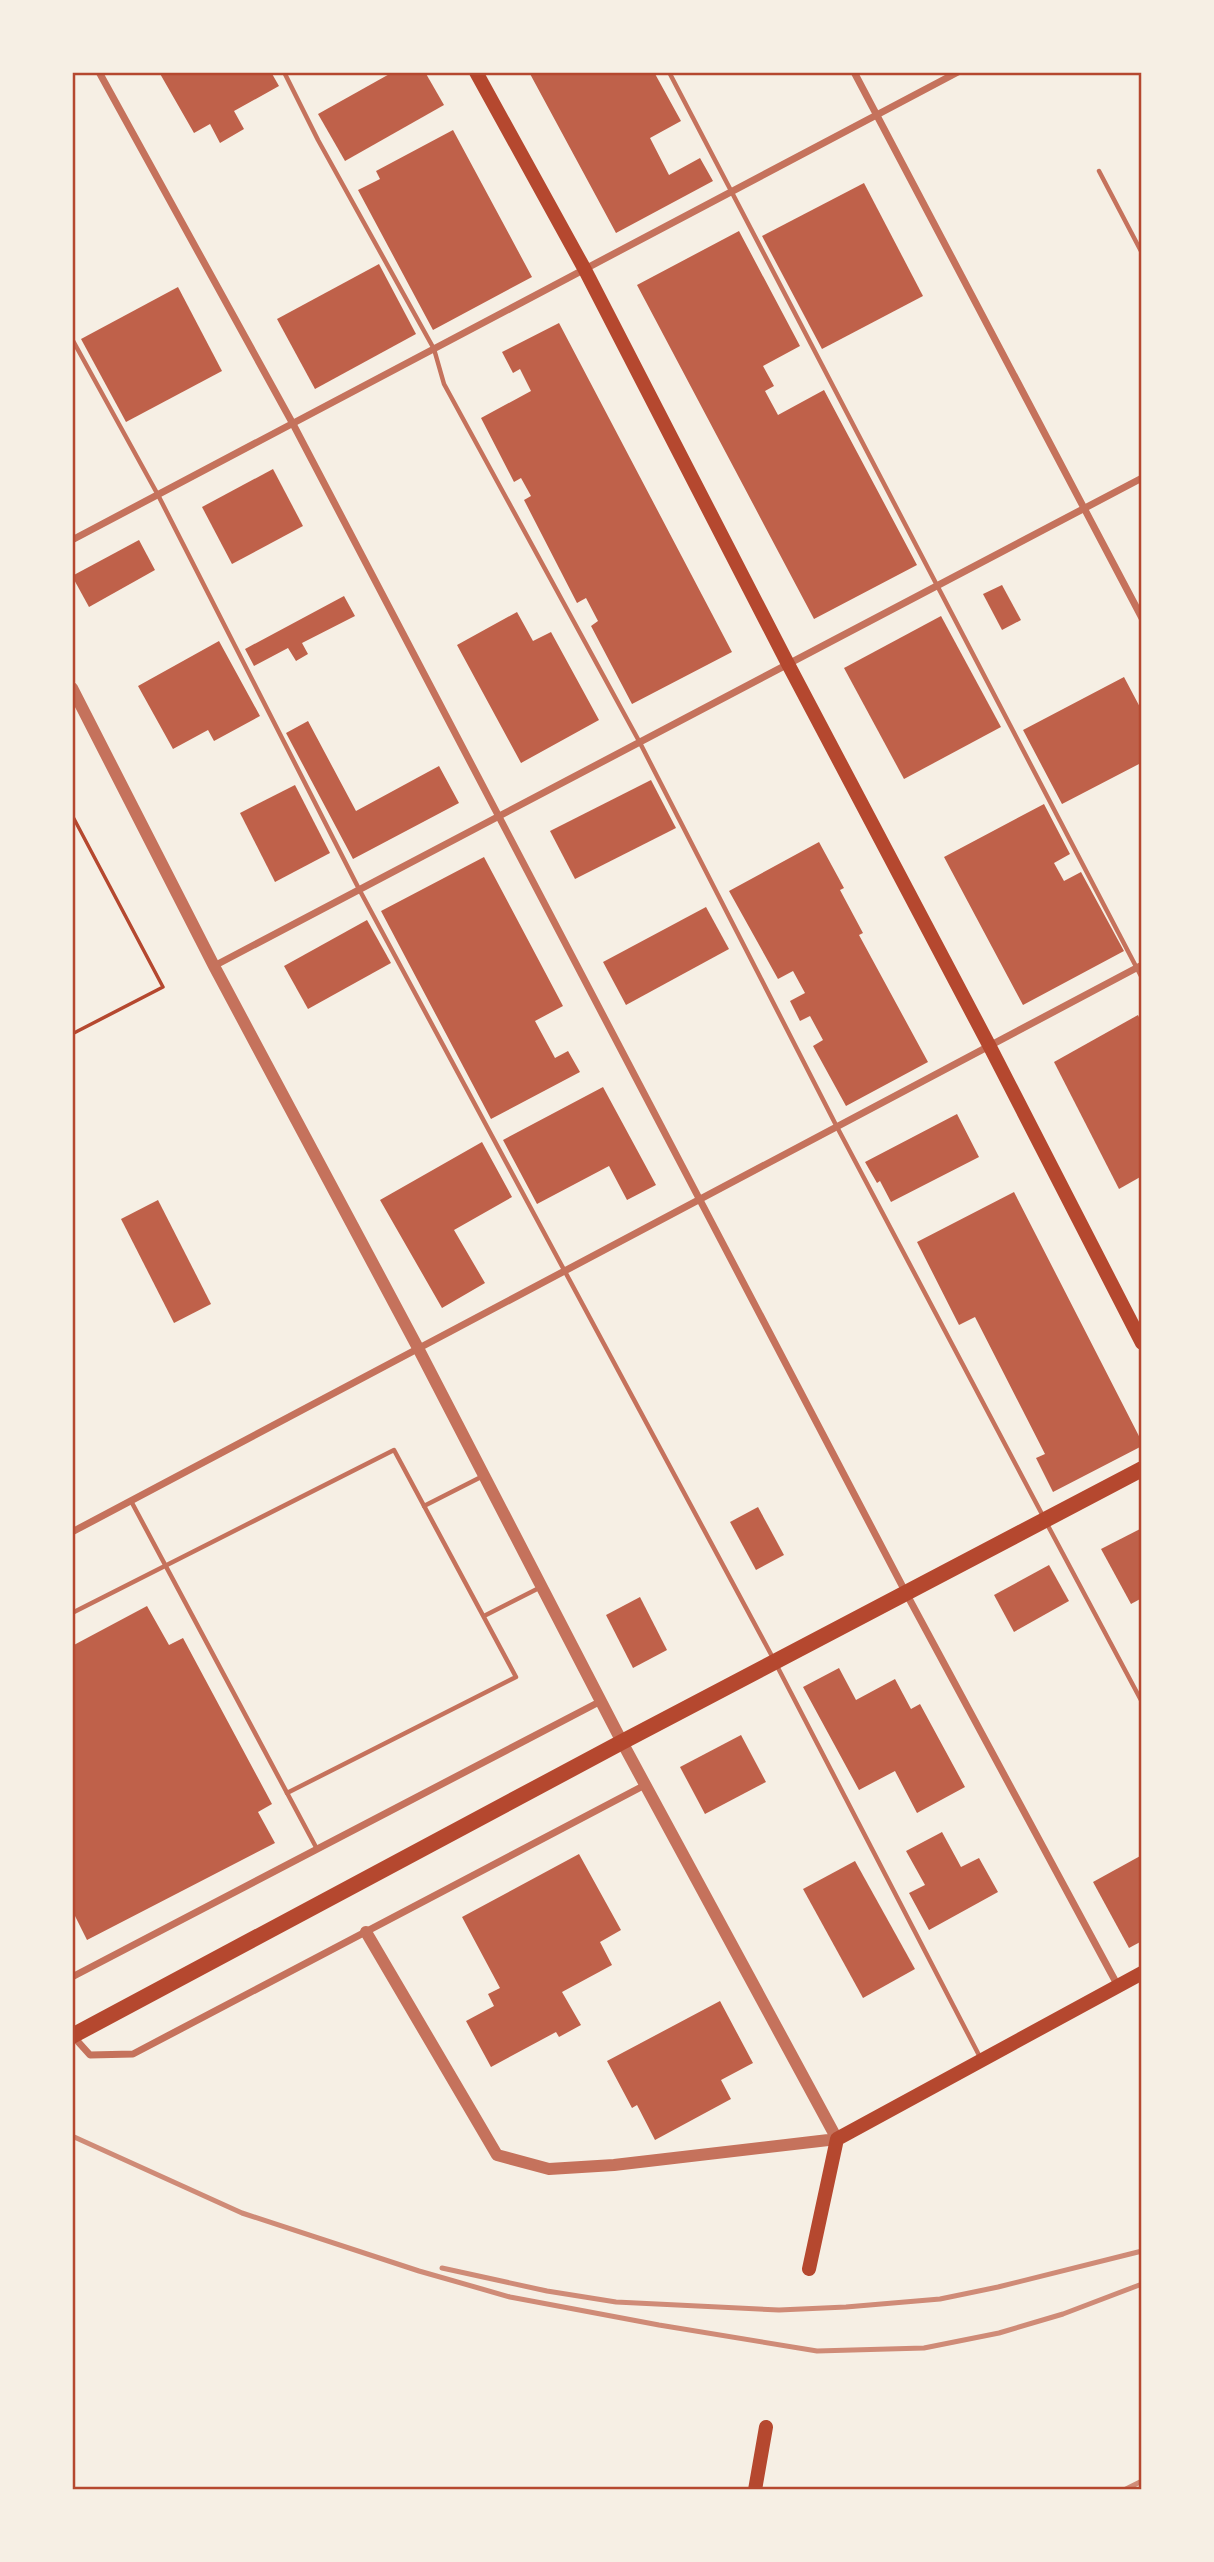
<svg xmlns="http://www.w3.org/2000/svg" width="1214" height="2562" viewBox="0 0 1214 2562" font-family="Ubuntu,sans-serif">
	<rect width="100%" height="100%" fill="#f6efe4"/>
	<g fill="#bf614a">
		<path d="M159,72H271L279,86L234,111L244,129L220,143L210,124L194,133Z"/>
		<path d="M393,72H425L444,105L345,161L318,114Z"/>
		<path d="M529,72H654L681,121L650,138L669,175L700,158L713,181L616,233Z"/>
		<path d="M453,130L532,277L433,330L358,190L380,179L376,171Z"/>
		<path d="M864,183L923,296L822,349L762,236Z"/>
		<path d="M739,231L800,346L763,366L774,386L765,391L778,415L824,390L917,565L814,619L637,285Z"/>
		<path d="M379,264L416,334L315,389L277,319Z"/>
		<path d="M178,287L222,371L126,422L81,339Z"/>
		<path d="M559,323L732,652L632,704L591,626L598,621L586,598L577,603L524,500L531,496L521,478L514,482L481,418L531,391L520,369L513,373L502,352Z"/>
		<path d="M273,469L303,526L232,564L202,507Z"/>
		<path d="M139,540L155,570L89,607L72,576Z"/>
		<path d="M1002,585L1021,620L1002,630L983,594Z"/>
		<path d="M344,596L355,616L302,643L308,654L296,661L288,648L254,666L245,649Z"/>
		<path d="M517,612L533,641L551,632L599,720L521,763L457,645Z"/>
		<path d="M941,616L1001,727L904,779L844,668Z"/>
		<path d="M219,641L260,716L214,741L208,730L173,749L138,686Z"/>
		<path d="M1124,677L1142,711V771L1139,764L1062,804L1023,730Z"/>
		<path d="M308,721L356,811L439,766L459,803L353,859L286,733Z"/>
		<path d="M651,780L676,828L575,879L550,831Z"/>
		<path d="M295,785L330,853L275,882L240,813Z"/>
		<path d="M1044,804L1070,854L1054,863L1064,881L1081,872L1124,951L1023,1005L944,857Z"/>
		<path d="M819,842L844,888L840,890L863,933L859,935L928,1062L846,1106L813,1046L823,1040L810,1016L800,1021L790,1001L805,993L793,971L778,979L729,891Z"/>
		<path d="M484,857L563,1006L535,1021L555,1058L568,1051L580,1072L491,1119L381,911Z"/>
		<path d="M706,907L729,949L626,1005L603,962Z"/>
		<path d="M367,920L391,963L308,1009L284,966Z"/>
		<path d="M1138,1015L1142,1023V1176L1119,1189L1054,1062Z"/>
		<path d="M603,1087L656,1185L627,1200L609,1166L537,1204L503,1140Z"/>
		<path d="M957,1114L979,1157L891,1202L880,1181L877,1183L865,1162Z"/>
		<path d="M482,1142L512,1197L454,1230L485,1283L442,1308L380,1200Z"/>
		<path d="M1014,1192L1142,1442V1446L1053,1492L1036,1458L1045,1454L975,1317L959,1325L917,1242Z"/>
		<path d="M158,1200L211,1304L174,1323L121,1219Z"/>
		<path d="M758,1507L784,1555L756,1570L730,1522Z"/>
		<path d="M1142,1528V1598L1131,1604L1101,1549Z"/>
		<path d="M1049,1565L1069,1601L1014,1632L994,1595Z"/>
		<path d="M640,1597L667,1650L633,1668L606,1615Z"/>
		<path d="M147,1606L169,1645L183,1638L272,1804L258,1812L275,1843L87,1940L72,1910V1646Z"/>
		<path d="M839,1668L856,1700L895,1679L911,1709L920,1704L965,1787L917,1813L895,1771L859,1790L803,1687Z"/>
		<path d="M741,1735L766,1782L705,1814L680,1767Z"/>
		<path d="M942,1832L961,1867L979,1858L998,1892L929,1930L909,1893L925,1885L906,1851Z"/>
		<path d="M579,1854L621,1930L600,1942L612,1965L562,1992L581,2025L559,2037L556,2032L491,2067L466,2021L494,2006L488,1994L500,1988L462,1917Z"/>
		<path d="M1142,1855V1941L1129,1948L1093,1882Z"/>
		<path d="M855,1861L915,1969L863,1998L803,1889Z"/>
		<path d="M720,2001L753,2063L721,2080L731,2099L655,2140L637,2105L632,2108L607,2061Z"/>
	</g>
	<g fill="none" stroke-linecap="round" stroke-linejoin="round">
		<path stroke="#b5482f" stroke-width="3.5" d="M72,815L163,987L72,1034"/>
		<g stroke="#c5725c" stroke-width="4.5">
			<path d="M284,72L318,140L434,349L444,384L639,741L837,1127L1043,1516"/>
			<path d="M669,72L1142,978"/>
			<path d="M1099,171L1142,253"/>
			<path d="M72,339L158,495L359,889L773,1658"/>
			<path d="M131,1501L317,1849"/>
			<path d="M424,1506L483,1476"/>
			<path d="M1047,1524L1142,1702"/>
			<path d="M72,1613L394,1450L516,1677L287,1793"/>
			<path d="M484,1616L539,1588"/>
			<path d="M777,1666L981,2059"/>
		</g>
		<g stroke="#c5725c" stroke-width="7">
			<path d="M99,72L293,424L906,1593L1118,1986"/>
			<path d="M854,72L1142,618"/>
			<path d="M72,540L958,72"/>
			<path d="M214,966L1142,478"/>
			<path d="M72,1532L1142,965"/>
			<path d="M72,1977L601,1701"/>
			<path d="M72,2035L90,2055L133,2054L645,1785"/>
		</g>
		<path stroke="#c5725c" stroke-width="12" d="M72,688L214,966L418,1348L622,1742L837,2139L614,2165L549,2169L497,2155L366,1932"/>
		<g stroke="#b5482f" stroke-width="14">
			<path d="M476,72L584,268L788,664L989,1045L1142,1343"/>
			<path d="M809,2269L837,2139L1142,1973"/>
			<path d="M755,2490L766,2427"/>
		</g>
		<path stroke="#b5482f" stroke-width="16" d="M72,2036L622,1742L1142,1469"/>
		<g stroke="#cf8b77" stroke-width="5">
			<path d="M72,2136L242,2213L419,2271L510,2297L659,2325L817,2351L924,2348L999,2333L1063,2314L1142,2284"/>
			<path d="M442,2268L547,2291L616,2302L779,2310L846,2307L940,2299L998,2287L1142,2251"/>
			<path d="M1124,2490L1142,2481"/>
		</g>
	</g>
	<rect width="1214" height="2562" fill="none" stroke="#f6efe4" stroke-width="147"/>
	<rect x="74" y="74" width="1066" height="2414" fill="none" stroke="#b5482f" stroke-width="2.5"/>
</svg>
